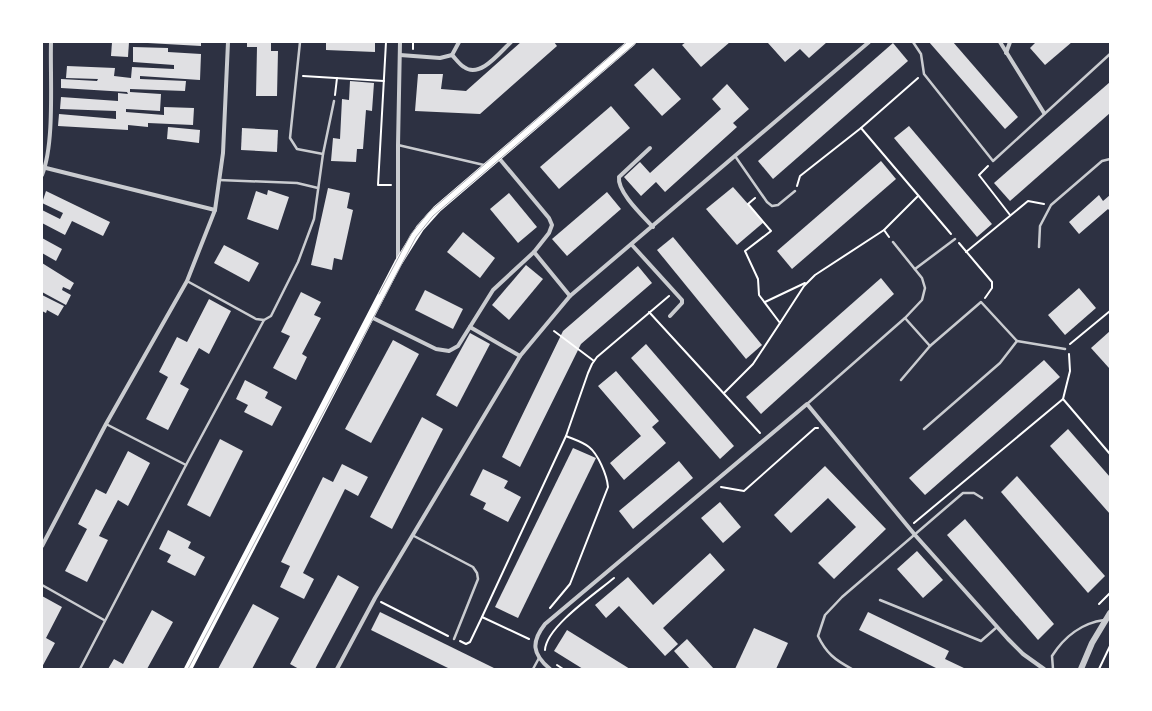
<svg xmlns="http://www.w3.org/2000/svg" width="1152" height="711" viewBox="0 0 1152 711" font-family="'Fira Sans Condensed',sans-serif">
	<rect width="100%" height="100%" fill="#2d3142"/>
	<g fill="#e0e0e3">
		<path d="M112,42H129L128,57L111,56Z"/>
		<path d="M130,42H201V46Z"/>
		<path d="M247,42H271V51H278L277,96H256L257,47H247Z"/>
		<path d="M326,42H375V52L326,50Z"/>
		<path d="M521,42H554L557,46L480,114L415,111L418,74H443L441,89L466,91Z"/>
		<path d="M686,42H730L701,67L682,45Z"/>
		<path d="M769,42H827L809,58L800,49L785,62L768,43Z"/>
		<path d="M929,42H953L1018,117L1005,129Z"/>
		<path d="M1036,42H1072L1045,65L1030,48Z"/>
		<path d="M893,43L908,61L773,179L758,161Z"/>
		<path d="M133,47L168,48V52L201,54L200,80L140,76V79L186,81L185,91L130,89V92L161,94L160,111L126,109V112L164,115V107L194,108L193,125L148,123V127L128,125V130L58,126L59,114L116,119V111L60,109L61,97L118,101V93L128,94L127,92L61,88V79L97,81L98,79L66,78L67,66L115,68L114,76L131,78L132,67L174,69V65L133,62Z"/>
		<path d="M653,68L681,99L662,116L634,85Z"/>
		<path d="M350,81L374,83L372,111L366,110L363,149H357L356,162L331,161L333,138L340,139L342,99L349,100Z"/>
		<path d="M1110,82V113L1010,201L994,183Z"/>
		<path d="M727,84L749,109L733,123L737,127L665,192L656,182L641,196L624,177L640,162L650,173L721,109L712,99Z"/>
		<path d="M611,106L630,128L559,189L540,167Z"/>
		<path d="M909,126L992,224L977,237L894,138Z"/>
		<path d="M168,127L200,130L199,143L167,139Z"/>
		<path d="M242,128L278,130L277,152L241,150Z"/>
		<path d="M881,161L896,179L792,269L777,251Z"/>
		<path d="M733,187L764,222L737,245L706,209Z"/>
		<path d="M328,188L350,193L347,208L353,210L342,260L334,258L332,270L311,265Z"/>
		<path d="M268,190L289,197L278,230L247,219L256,191L267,195Z"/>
		<path d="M46,191L110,222L103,236L72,221L65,235L42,223V210L60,219L63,213L42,203Z"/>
		<path d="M607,192L621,209L567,256L552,239Z"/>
		<path d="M509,193L537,227L518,243L490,209Z"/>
		<path d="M1099,195L1103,201L1110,195V211L1108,209L1079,234L1069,222Z"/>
		<path d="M463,232L495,258L480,278L447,252Z"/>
		<path d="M673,237L762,345L746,359L657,250Z"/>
		<path d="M42,238L62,249L56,261L42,253Z"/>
		<path d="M224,245L259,263L249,282L214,263Z"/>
		<path d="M42,263L74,283L70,290L63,287L62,290L71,295L66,305L42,292Z"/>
		<path d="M526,265L543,279L509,320L492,305Z"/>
		<path d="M638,266L652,283L581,344L520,467L502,457L563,331Z"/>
		<path d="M881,278L894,294L761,414L746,397Z"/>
		<path d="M1079,288L1096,308L1065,335L1048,315Z"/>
		<path d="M425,290L463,309L453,329L415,310Z"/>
		<path d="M301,292L321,302L314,315L321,318L302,354L307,357L296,380L273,368L290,336L281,332Z"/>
		<path d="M42,295L64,306L58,316L47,310L46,313L42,311Z"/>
		<path d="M209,299L231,311L209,354L199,348L180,384L189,389L168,430L146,419L168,377L159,372L177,337L187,342Z"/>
		<path d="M1110,331V367L1109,368L1091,348Z"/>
		<path d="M470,333L490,344L457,407L436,395Z"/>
		<path d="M393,340L419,354L371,443L345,429Z"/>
		<path d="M646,344L734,446L720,459L631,358Z"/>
		<path d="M1044,360L1060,377L925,495L909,478Z"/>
		<path d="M616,371L659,421L652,427L666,443L624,480L610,463L641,436L598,386Z"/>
		<path d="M245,380L268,392L265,398L282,407L272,426L244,412L248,405L236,399Z"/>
		<path d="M422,417L443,429L392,529L370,517Z"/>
		<path d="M1068,429L1110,477V514L1050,446Z"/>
		<path d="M220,439L243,451L210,517L187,505Z"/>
		<path d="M573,448L596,458L518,618L495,607Z"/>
		<path d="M128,451L150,463L128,506L118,500L99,536L108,540L87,582L65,571L87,529L78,524L96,489L106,494Z"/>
		<path d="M679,461L693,478L633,529L619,511Z"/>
		<path d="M342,464L368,477L358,496L345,489L303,573L314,579L304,599L280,587L290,566L281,562L323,477L333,482Z"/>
		<path d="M825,466L886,529L834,579L818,563L856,527L828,498L791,533L774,515Z"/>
		<path d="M483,469L508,481L504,488L521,497L508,522L483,509L486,503L470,495Z"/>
		<path d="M1017,476L1105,576L1088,593L1001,492Z"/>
		<path d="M720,502L741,527L723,543L701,518Z"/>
		<path d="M965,519L1054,624L1038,640L947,535Z"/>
		<path d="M168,530L191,542L188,548L205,557L195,576L167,562L171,555L159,549Z"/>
		<path d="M917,551L943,580L923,598L897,569Z"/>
		<path d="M710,553L725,570L663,628L678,644L665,656L619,606L606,618L595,605L628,577L653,605Z"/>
		<path d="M338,575L359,587L315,669H299L290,664Z"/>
		<path d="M42,596L62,607L46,638L55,643L42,667Z"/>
		<path d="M253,604L279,618L252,669H218Z"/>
		<path d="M152,610L173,622L147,669H108L114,659L123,664Z"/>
		<path d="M380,612L496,669H450L371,630Z"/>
		<path d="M868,612L949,651L945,659L966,669H938L859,630Z"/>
		<path d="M754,628L788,643L776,669H735Z"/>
		<path d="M567,630L630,669H583L554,651Z"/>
		<path d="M687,639L714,669H690L674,651Z"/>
	</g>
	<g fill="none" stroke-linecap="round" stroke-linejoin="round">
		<g stroke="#fff" stroke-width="2">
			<path d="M386,42L378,185H391"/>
			<path d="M413,49V42"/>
			<path d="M303,76L384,81"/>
			<path d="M335,95L337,78"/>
			<path d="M861,128L951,234"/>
			<path d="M988,166L979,175L1010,215"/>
			<path d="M797,186L800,176L861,128L918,78"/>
			<path d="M755,198L748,204L771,231L745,251L758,279L759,295L780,323L804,286L815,275L884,230L889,237"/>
			<path d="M884,230L918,196"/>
			<path d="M959,243L992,282V288L985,298"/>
			<path d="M966,252L1028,201L1044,204"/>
			<path d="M765,302L805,283"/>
			<path d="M649,312L760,433"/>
			<path d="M554,331L594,361"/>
			<path d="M1070,344L1110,311"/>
			<path d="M724,393L753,364L780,323"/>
			<path d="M1063,399L1110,454"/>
			<path d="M721,487L744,491L815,428H818"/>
			<path d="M914,523L1063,399L1070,371L1069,354"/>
			<path d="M381,602L448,636"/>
			<path d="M1099,604L1110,593"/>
			<path d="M550,608L570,584L608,487C607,475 598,454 589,447C583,442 573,439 566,436L588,373L592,364L597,357L669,296"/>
			<path d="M482,617L566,436"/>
			<path d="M460,641L466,644L470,642L482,617L529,639"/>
			<path d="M545,650C546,627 596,593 614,578"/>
			<path d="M557,665L563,669"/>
			<path d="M1099,669L1110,646"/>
		</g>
		<g stroke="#caccd0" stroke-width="2.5">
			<path d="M300,42L290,138L297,149L323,154"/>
			<path d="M913,42L921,54L924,74L993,161L1110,54"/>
			<path d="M398,145L484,165"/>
			<path d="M735,156L767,202L772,206L778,205L795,191"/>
			<path d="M219,180L297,183L318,188"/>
			<path d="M1039,247L1040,226L1051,205L1102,161L1110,159"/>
			<path d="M915,269L955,239"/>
			<path d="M187,281L256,319L264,320L271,316L298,262L314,219L323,154L334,101"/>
			<path d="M905,318L930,346"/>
			<path d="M901,380L930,346L981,302L1017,341"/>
			<path d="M807,404L905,318L922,300L925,288L922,278L893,242"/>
			<path d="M106,424L186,465L264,320"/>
			<path d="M924,429L1000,363L1017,341L1065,349"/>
			<path d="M414,536L473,567L477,573L478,579L454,639"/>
			<path d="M42,585L104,620"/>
			<path d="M880,600L981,641L997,627"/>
			<path d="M80,669L186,465"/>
			<path d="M533,669L539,658"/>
			<path d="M852,669C835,660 826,653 818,636L825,615L842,597L963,493H974L982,498"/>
			<path d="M1053,669L1052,656C1064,637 1082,623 1104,620"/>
		</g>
		<g stroke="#caccd0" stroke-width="4">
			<path d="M1000,42L1044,113"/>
			<path d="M1006,53L1010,42"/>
			<path d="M400,55L440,58L452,55L459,42"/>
			<path d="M452,55C456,59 459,64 464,67C480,79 500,52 511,42"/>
			<path d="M650,148L619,177C617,192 643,216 653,227"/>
			<path d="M498,157L549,218L552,225L549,233L534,252L570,296"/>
			<path d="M42,167L215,210"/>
			<path d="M42,175C55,143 50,78 51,42"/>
			<path d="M632,245L682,300V303L670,316"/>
			<path d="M398,260V145L400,42"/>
			<path d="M371,317L436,349L449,351L458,346L493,290L534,252"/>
			<path d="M470,327L520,356"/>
			<path d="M42,546L106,424L187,281L215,210L223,153L228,42"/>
			<path d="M337,669L375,598L520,356L570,296L869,42"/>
			<path d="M550,669C532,654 531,642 545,624L807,404L915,535L1008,639L1023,654L1044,669"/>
		</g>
		<path stroke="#caccd0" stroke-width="6" d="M1081,669L1092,643L1110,613"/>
		<path stroke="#fff" stroke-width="8" d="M188,669L398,263L420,228L437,209L632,42"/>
		<g stroke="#abadb3" stroke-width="1">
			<path d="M379,294L411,234L429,212L627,42"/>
			<path d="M188,669L416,237L433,216L637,42"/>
		</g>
	</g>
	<rect width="1152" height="711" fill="none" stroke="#ffffff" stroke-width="86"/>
</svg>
